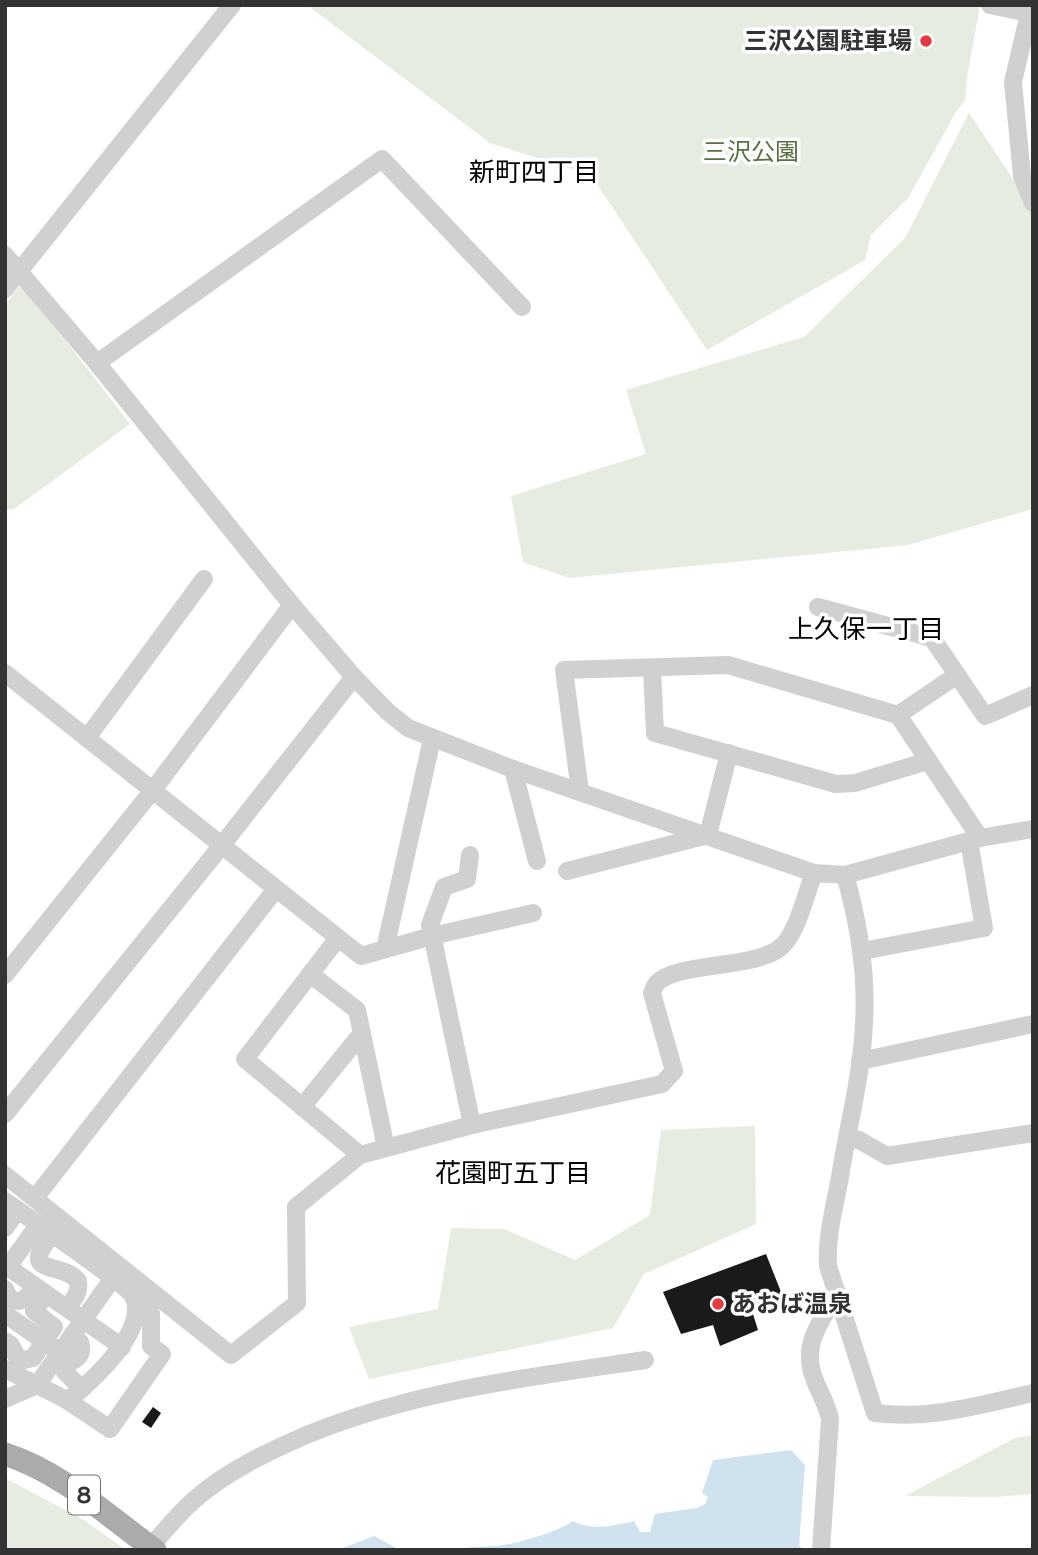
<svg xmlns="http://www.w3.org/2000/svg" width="1038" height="1555" viewBox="0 0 1038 1555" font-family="'Varela Round','Noto Sans JP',sans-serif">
	<rect width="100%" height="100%" fill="#fff"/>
	<g fill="#e6ecdf">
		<path d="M307,5H980L967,77L965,100L956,112L908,198L871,235L865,260L707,350L591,175L490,143Z"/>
		<path d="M969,113L1033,209V509L908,545L569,578L523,562L511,496L646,454L626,390L804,337L905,238Z"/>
		<path d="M18,288H25L130,424L14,509L5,510V305Z"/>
		<path d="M755,1126L756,1224L644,1274L613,1328L369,1379L349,1327L438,1309L451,1228L504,1229L575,1260L650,1215L661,1130Z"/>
		<path d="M1033,1435V1494L994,1497L905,1496L1015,1438Z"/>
		<path d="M5,1478L84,1520L126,1550H5Z"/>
	</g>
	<g fill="#cfe2ee">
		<path d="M791,1450L805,1465L799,1546L805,1550H456C470,1546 481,1547 495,1546C513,1545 558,1532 573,1521C592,1531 614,1526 634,1521L640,1532H650L655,1514L697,1508L705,1504L708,1497L702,1493L713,1460Z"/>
		<path d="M374,1536L400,1550H338Z"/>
	</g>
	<g fill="#1a1a1a">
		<path d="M766,1254L783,1297L752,1311L758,1330L720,1346L713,1325L681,1334L663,1292Z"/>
		<path d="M153,1407L161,1413L151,1428L142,1422Z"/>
	</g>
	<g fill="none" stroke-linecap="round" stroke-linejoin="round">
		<g stroke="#d0d0d0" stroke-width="18">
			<path d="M990,5L1029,13"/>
			<path d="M1031,5L1013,82L1022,176L1033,203"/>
			<path d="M5,255L97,363L292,605L354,677L388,712L408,728L513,769L814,873L845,875L980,838L1033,829"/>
			<path d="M5,289L232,5"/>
			<path d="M97,363L382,159L522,307"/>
			<path d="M818,607L932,638L985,716L1033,695"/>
			<path d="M652,669L655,733L836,784L855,783L928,761"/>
			<path d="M5,673L361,956L432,936L533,913"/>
			<path d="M898,715L957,675"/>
			<path d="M87,738L204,579"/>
			<path d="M513,769L537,861"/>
			<path d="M580,791L564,670L728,665L898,715L980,838"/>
			<path d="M470,855L467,879L444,887L430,925L472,1125"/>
			<path d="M567,871L708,835L729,753"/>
			<path d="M845,875C859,924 867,973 864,1023C862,1073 849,1122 841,1171C836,1203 826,1233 828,1266L875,1413C930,1420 980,1405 1033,1393"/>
			<path d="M338,938L245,1059L360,1155"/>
			<path d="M385,949L432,739"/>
			<path d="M862,951L984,928L969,841"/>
			<path d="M310,974L357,1010L386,1148"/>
			<path d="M5,975L153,790L292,605"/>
			<path d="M860,1061L1033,1024"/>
			<path d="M302,1107L362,1033"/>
			<path d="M5,1114L222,845L354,677"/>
			<path d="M847,1138L859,1140L887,1156L1033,1133"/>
			<path d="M5,1175L231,1355L297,1303L296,1207L360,1155L472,1125L662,1084L674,1071L652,993C654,990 654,986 657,983C676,962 756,969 781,947C797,934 806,893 814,873"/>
			<path d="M35,1198L276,889"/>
			<path d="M5,1201C24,1215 129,1285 134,1298C147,1331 94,1379 71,1398L65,1399L5,1369"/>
			<path d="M5,1228L18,1210"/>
			<path d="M52,1235C16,1277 64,1261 78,1281C80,1293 74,1299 67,1308"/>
			<path d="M5,1265L122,1347"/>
			<path d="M8,1267L38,1225"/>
			<path d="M5,1289L10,1299C23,1305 27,1296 36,1287"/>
			<path d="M5,1314L54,1348"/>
			<path d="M72,1335L80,1342C84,1353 79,1359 68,1363L65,1372L82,1389"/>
			<path d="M5,1341L11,1345L19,1361L33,1358L54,1327L34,1311L46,1294"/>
			<path d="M5,1399L37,1385L113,1278"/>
			<path d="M65,1399L110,1429L162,1354L151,1346V1314L134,1295"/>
			<path d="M150,1547C165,1531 178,1514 194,1500C227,1471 269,1451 309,1434C418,1390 530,1377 645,1360"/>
			<path d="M821,1550L830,1419C827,1404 819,1392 814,1378C801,1343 821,1323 837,1292"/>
		</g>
		<path stroke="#ababab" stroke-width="23" d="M5,1454C63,1473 106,1515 155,1550"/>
	</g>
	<g fill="#e63946" stroke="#fff" stroke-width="2.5">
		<circle cx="926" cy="41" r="7"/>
		<circle cx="718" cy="1304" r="7"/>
	</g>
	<g text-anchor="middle" stroke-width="7" stroke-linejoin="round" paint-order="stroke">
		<rect fill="#fff" stroke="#707070" stroke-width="2" x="68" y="1475.5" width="32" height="39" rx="5"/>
		<g font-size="23" font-weight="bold" fill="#333">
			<text x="84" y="1503">8</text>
		</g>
		<g font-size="24" font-weight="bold" fill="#333" stroke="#fff" text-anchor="end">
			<text x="912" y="49">三沢公園駐車場</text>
			<text x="732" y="1312" text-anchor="start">あおば温泉</text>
		</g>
		<g font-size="24" fill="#56703f" stroke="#fff">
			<text x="751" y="160">三沢公園</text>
		</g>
		<g font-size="26" fill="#000" stroke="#fff">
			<text x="534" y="181">新町四丁目</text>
			<text x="866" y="638">上久保一丁目</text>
			<text x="513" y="1182">花園町五丁目</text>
		</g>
	</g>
	<rect width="1038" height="1555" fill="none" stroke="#333333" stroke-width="14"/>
</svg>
